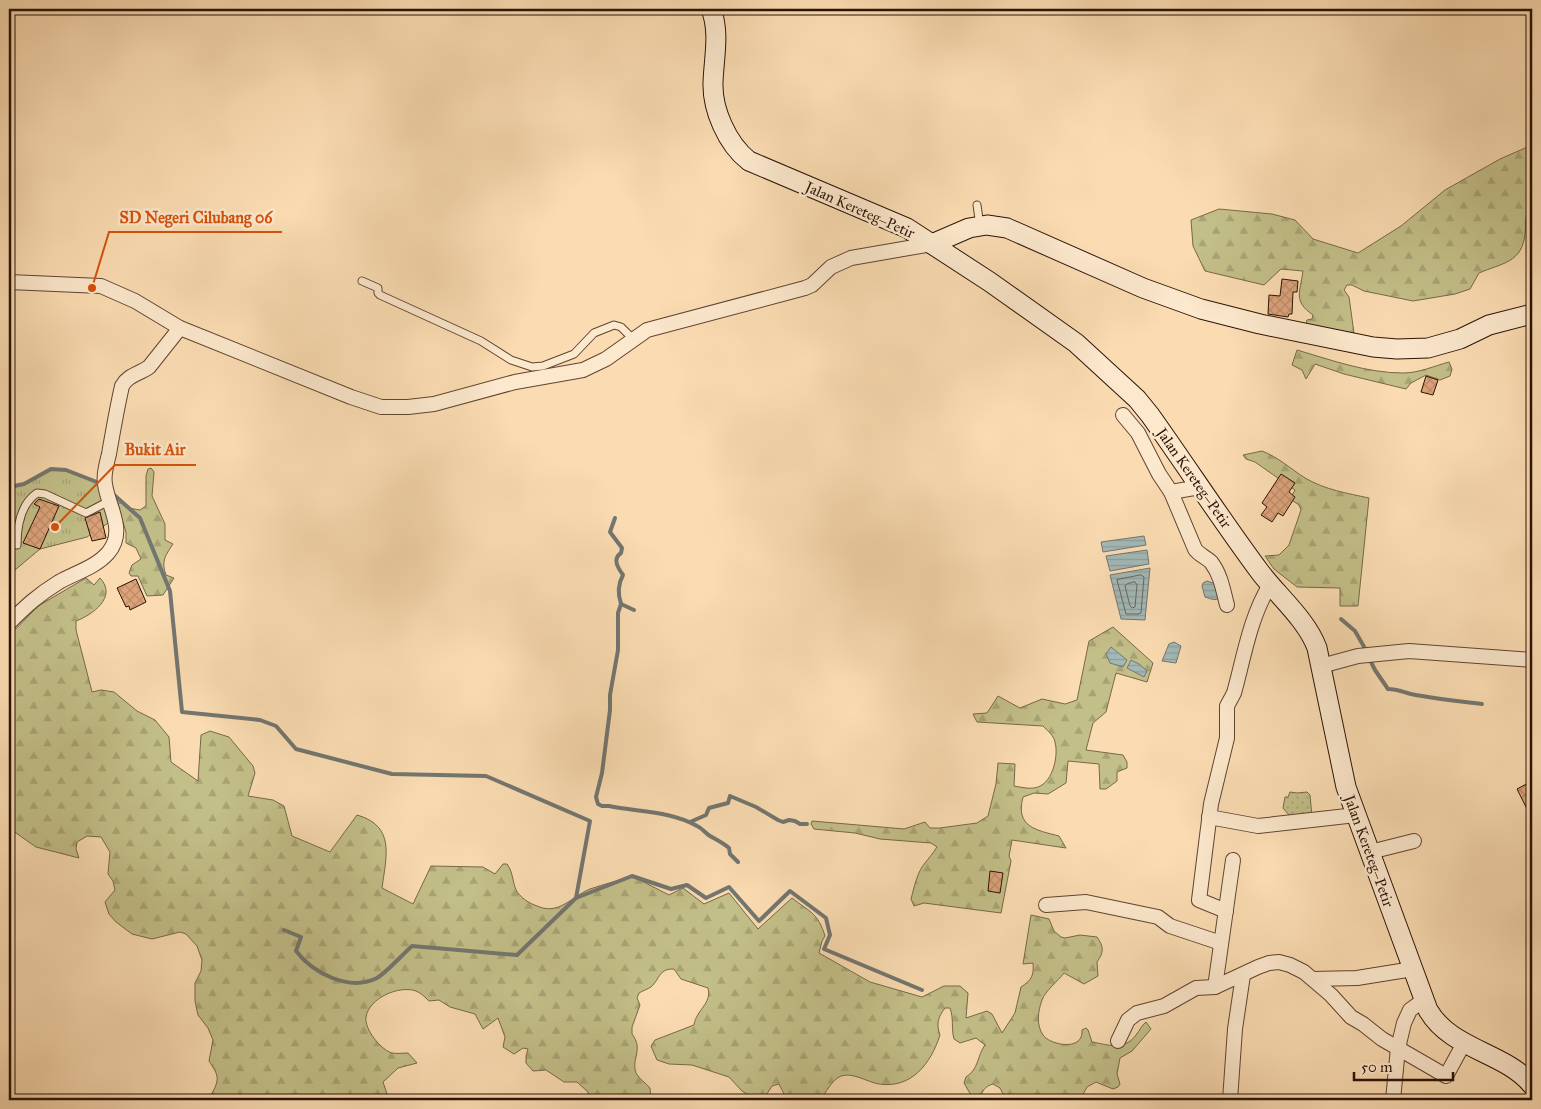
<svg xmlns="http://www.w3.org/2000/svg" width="1541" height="1109" viewBox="0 0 1541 1109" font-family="'IM FELL Great Primer',serif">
	<defs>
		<pattern id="grass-dots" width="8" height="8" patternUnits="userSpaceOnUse" patternTransform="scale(1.25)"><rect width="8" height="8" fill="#c3bf88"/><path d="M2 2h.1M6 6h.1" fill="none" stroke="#a8a374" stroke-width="1.8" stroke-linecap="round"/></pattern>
		<pattern id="forest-firs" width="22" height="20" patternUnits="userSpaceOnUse" patternTransform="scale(1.25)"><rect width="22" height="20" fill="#c3bf88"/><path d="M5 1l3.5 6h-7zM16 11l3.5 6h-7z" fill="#a8a374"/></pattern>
		<pattern id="park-tufts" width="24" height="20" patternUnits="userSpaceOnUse" patternTransform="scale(1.25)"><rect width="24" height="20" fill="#c3bf88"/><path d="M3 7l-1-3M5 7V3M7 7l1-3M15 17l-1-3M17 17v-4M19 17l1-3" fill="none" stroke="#a8a374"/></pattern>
		<pattern id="water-rules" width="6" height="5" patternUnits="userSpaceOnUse" patternTransform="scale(1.25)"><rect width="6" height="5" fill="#a3b9b7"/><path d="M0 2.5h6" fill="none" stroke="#8c9e9c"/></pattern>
		<pattern id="building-cross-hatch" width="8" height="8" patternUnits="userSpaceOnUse" patternTransform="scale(1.25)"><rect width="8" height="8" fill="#dca37a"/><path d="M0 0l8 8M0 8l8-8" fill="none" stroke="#bd8b68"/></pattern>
	</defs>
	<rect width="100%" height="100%" fill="#fbdcb2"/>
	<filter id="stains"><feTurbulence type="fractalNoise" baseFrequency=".004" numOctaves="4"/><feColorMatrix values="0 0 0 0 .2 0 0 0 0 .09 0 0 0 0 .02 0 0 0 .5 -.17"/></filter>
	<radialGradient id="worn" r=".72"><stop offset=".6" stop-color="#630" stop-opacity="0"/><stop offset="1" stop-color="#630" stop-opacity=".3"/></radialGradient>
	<path fill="url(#grass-dots)" stroke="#776847" d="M1290,792L1297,793L1307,792L1310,795L1312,817L1289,815L1283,808L1285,797H1288Z"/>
	<g fill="url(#forest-firs)" stroke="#776847">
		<path d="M1532,145V216L1526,217C1525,223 1526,228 1525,234C1522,263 1502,263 1479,273L1470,289L1455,294L1413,301L1364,291L1352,285H1347L1344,290L1349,297L1354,333C1392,350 1410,345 1449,336L1443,348C1431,351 1417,356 1405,357C1371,359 1338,346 1306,337L1305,328L1307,320L1312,319L1313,315C1293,301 1300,293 1303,271L1281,269L1264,285L1205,271L1193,246L1191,220L1219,209L1272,214L1295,220L1313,239L1358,253L1401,226L1445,190L1500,159Z"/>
		<path d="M1297,350C1331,360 1367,373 1403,373C1419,373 1434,366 1449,362L1452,369L1450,376L1440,380L1426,375L1411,383L1406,389L1344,374L1315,364L1306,379L1302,370L1292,365Z"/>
		<path d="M1262,451C1278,457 1291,469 1305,478C1326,490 1346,493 1369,498L1358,606H1340V588L1297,587L1274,569L1265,556L1279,555L1289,545L1301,510L1299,505L1290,499L1295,490L1255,462L1246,459L1243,455Z"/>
		<path d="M151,468L154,472L152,496L165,524V540L173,544C165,556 161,561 166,575L174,578L163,595L147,596L138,576H131L129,573L132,565L141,559L136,548L126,543V532L117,503H122L129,508L140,510L146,506V476L148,469Z"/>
		<path d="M86,578L94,585L100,578C118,597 92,615 76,621V630L92,692L101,690L114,692L137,711L155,720L169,737L171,762L198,781L201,735L210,731L229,737L253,766L255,773L248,796L273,800L284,806L292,836L330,852L357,815C396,826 386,857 382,888L413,904L431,866L483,867L495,874L503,864H507C514,873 512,885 518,893C524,900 529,903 537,906C559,916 572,896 590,889C604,884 618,881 632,876L669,895L683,888L704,904L729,893L758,929L792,898C810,912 818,913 825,936L822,941L819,953L870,982L922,997L944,986H960L968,993L966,1018L987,1011L992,1014L1002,1033L1015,1013L1021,987C1032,980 1034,975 1033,963L1023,964L1031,915L1049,919L1054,931L1061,937L1065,938L1080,935L1097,937C1104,947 1104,952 1097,962L1098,976L1084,984L1064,973C1058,981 1045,991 1042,1000C1038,1011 1036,1025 1043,1035C1049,1044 1076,1050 1081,1037C1082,1036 1082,1032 1082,1030L1086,1028L1088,1030L1092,1042C1109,1045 1124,1051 1136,1035C1140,1030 1141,1026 1146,1022L1151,1029L1132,1051L1120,1058L1117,1074L1120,1084L1118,1087L1113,1089L1096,1082L1087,1087L1080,1100H1006L1000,1088L993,1084C985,1086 981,1092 980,1100H972V1097L964,1083L966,1077C979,1069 977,1056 985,1045L976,1038L960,1043L954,1039C951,1028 954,1019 950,1008H945C938,1017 936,1024 940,1035C931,1063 912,1089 879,1084C867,1082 853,1072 841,1076C832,1080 825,1093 821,1100H787L779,1084L772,1086L763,1100H747L750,1096L742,1091L729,1077L692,1065L669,1064L657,1060L651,1046L655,1040L694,1025C696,1010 712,1004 708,988L681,979L674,969C659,968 660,979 651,987C648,989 642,991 639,993L637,998L640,1005L632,1027V1034C644,1050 631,1058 636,1073C639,1079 646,1083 650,1088L651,1100H590L588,1092L577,1082H564L546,1070L533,1071L526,1063V1056L528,1049L523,1048L514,1054L503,1047L505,1037L498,1018L483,1029L475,1014L450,1007L439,1000L429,1001C425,997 421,993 416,991C399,985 369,998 366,1017C364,1029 381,1050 392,1053C397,1054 403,1053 408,1053L417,1063L398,1068L383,1082L389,1100H214L211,1095C220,1079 219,1076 209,1061L213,1040L208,1028L198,1015L195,1001V983L201,971L202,960L197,946L186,934L180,932L152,939L132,934L116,922L109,914L105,902L115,890L113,881L108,874L110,852L101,837L87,836L77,842L76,849L79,858L36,847L9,828V636L38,606Z"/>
		<path d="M1113,627L1153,663L1147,682L1116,673L1106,712L1093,723L1086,750L1123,755L1127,762V768L1117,772V781L1106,789H1100L1099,764L1068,761L1066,783L1048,794L1034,793L1023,797C1015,827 1036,830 1059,836L1066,848L1012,840L1009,856L1011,861L1001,913L924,903L914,906L911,899C914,888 917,872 925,863C929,858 933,853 937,847L931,843L880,839L855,833L814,829L811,824L812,821L904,829L925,822L930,828H940L977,823L988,816L996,784L998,763L1015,764L1014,786C1020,787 1028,789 1034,788C1052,786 1059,757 1055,742C1054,736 1048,731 1043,726L977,722L973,714L987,713L998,696L1020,708L1042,699L1065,704L1077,700L1089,641Z"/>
	</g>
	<path fill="url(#park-tufts)" stroke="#776847" d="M51,469L66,470L106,485L116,518L87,537L40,549L9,575V487L24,484Z"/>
	<g fill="url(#water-rules)" stroke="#737670">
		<path d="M1144,536L1146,545L1103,552L1101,542Z"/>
		<path d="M1147,550L1149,564L1110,571L1106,556Z"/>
		<path d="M1150,568L1145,620L1121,619L1110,575Z"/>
		<path d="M1207,581L1216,584L1220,598C1215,601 1211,599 1205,597L1202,586L1203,583Z"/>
		<path d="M1174,642L1181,646L1176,663L1162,661L1169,644Z"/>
		<path d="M1111,647L1127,660L1123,667L1110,663L1106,654Z"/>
		<path d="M1131,660L1139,664L1147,671L1144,677L1127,668Z"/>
	</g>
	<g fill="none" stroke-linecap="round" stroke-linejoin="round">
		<g stroke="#67665e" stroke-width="1">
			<path d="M1141,575L1144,577L1141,613L1138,614H1126L1117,580Z"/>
			<path d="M1135,582L1137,585L1135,607L1132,608L1130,606L1125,586L1127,584Z"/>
		</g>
		<g stroke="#737670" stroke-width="4">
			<path d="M9,487L24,484L51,469L66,470L102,484"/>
			<path d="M113,494L140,518L170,591L182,712L260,720L276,726L296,749L392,774L486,776L590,821L576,898"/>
			<path d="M615,518L610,532L622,548L621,553C612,559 618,568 623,575C618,584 618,595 621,604L634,610"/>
			<path d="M621,604L618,613V650L610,695V710L602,773L596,797L598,804L602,806H609C638,812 671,811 697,826C702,828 705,833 710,836C717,840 723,843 729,848L730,854L738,862"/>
			<path d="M1341,619L1355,631L1367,652"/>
			<path d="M1369,658L1375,670L1388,689C1397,689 1403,692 1411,694C1435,699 1459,701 1482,704"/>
			<path d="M690,822L706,815L709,808L728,803L730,796L756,807L778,820L783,822L789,820L795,821L800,824H807"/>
			<path d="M284,930L301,937L296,951C313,973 349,992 377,978C387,972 403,954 412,946L517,955L576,898L632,876L671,889L687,885L706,898L729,887L759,921L790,891L826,918L830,935L824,949L922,990"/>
		</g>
	</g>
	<g fill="url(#building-cross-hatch)" stroke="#2b1206">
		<path d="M1282,279L1298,281L1297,292H1293L1292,314H1289L1288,317L1268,314L1269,295L1280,296Z"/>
		<path d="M1426,376L1438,380L1433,395L1421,392Z"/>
		<path d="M1281,474L1295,483L1289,492L1295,497L1283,516L1278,513L1272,522L1261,515L1267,507L1262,503Z"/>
		<path d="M39,499L59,506L40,549L23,543L40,507L34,504Z"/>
		<path d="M100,512L106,538L92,541L85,518Z"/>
		<path d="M136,579L146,602L130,610L129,606L126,607L117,588Z"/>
		<path d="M1532,781V819L1517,789Z"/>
		<path d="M990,871L1003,873L1000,893L988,891Z"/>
	</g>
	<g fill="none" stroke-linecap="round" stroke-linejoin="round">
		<defs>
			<g id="lane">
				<path d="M977,205L980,226"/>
				<path d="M362,281L378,288V293L380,295L481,341L511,360L532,367L543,366L574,354L594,333L614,325L621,327L633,339"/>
				<path d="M17,545C17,527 21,504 37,493L45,494L86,513L109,501"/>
			</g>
			<g id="street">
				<path d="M9,282L101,286L135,301L180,328L351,397L381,407H408L434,404L515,382L583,370L606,359L647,330L805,288L812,285L831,267L851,258L932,244"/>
				<path d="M1123,415L1138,433L1159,474L1171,492L1200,487"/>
				<path d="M1171,492L1195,549C1199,555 1206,557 1211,562C1221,575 1223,590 1227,605"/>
				<path d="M9,623C26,606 38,595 59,582C75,573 96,567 108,553C127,531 108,507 105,484C103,474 107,463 109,454C113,431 117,408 122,386C128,375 139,374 149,367L180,328"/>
				<path d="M1321,666L1358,656L1409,651L1532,660"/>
				<path d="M1209,817L1258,826L1356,815"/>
				<path d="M1370,852L1414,841"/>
				<path d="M1046,905L1086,902L1158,917L1170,926L1221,943"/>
				<path d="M1226,911L1199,900L1211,804L1227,738V706L1234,693C1244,657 1250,617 1270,585"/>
				<path d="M1313,979L1357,978L1413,969"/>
				<path d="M1215,987L1233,860"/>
				<path d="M1118,1041L1128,1020L1137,1013L1164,1006L1196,988L1215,987L1258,967L1269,963L1279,962L1290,965L1304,972L1331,995L1351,1017L1363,1024L1382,1039L1446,1076L1464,1043"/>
				<path d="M1230,1100L1235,1029L1243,975"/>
				<path d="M1393,1100L1398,1048L1404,1023L1410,1010L1424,1000"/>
			</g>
			<g id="secondary">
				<path d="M711,9C720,32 714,57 713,82C712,109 727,144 749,161L907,228L990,282L1076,343L1137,399L1150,415C1187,467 1222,521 1260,572C1278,596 1307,620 1317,648L1346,787L1428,1010C1451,1050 1505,1052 1532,1085"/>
				<path d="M932,244L969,228L987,225L1007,228L1143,288L1201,309L1260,324L1373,347L1397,349L1428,348L1460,339L1489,325L1532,314"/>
			</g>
		</defs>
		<use href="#lane" stroke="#5f4431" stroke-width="9"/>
		<use href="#street" stroke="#5f4431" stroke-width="16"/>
		<use href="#secondary" stroke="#2b1206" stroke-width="21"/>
		<use href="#lane" stroke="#fce8cd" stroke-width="7"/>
		<use href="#street" stroke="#fce8cd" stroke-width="14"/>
		<use href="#secondary" stroke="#fce8cd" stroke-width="19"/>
	</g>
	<g text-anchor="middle" stroke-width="5" stroke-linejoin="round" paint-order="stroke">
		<g font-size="15" fill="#2b1206" stroke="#fce8cd">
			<text transform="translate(860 210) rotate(24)" y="5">Jalan Kereteg–Petir</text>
			<text transform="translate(1194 478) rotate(55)" y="5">Jalan Kereteg–Petir</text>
			<text transform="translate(1369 851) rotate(70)" y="5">Jalan Kereteg–Petir</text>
		</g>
	</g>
	<path fill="none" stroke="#d5520b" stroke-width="2" d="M92 288L109 232H282M55 527L115 465H196"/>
	<g fill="#d5520b" stroke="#fce8cd" stroke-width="2">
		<circle cx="92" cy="288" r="5"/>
		<circle cx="55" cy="527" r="5"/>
	</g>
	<g font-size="16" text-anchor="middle" font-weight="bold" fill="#d5520b" stroke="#fce8cd" stroke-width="5" stroke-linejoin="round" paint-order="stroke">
		<text x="196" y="223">SD Negeri Cilubang 06</text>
		<text x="155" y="455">Bukit Air</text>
	</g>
	<rect width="1541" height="1109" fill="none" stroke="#fbdcb2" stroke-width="30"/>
	<rect x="10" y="10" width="1521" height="1089" fill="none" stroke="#2b1206" stroke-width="2.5"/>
	<rect x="15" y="15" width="1511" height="1079" fill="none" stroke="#2b1206"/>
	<path d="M1354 1072v8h99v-8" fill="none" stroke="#2b1206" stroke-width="2.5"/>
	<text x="1361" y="1072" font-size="15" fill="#2b1206" stroke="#fce8cd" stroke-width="4" paint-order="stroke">50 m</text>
	<rect width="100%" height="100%" filter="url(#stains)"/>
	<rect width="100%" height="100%" fill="url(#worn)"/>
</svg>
